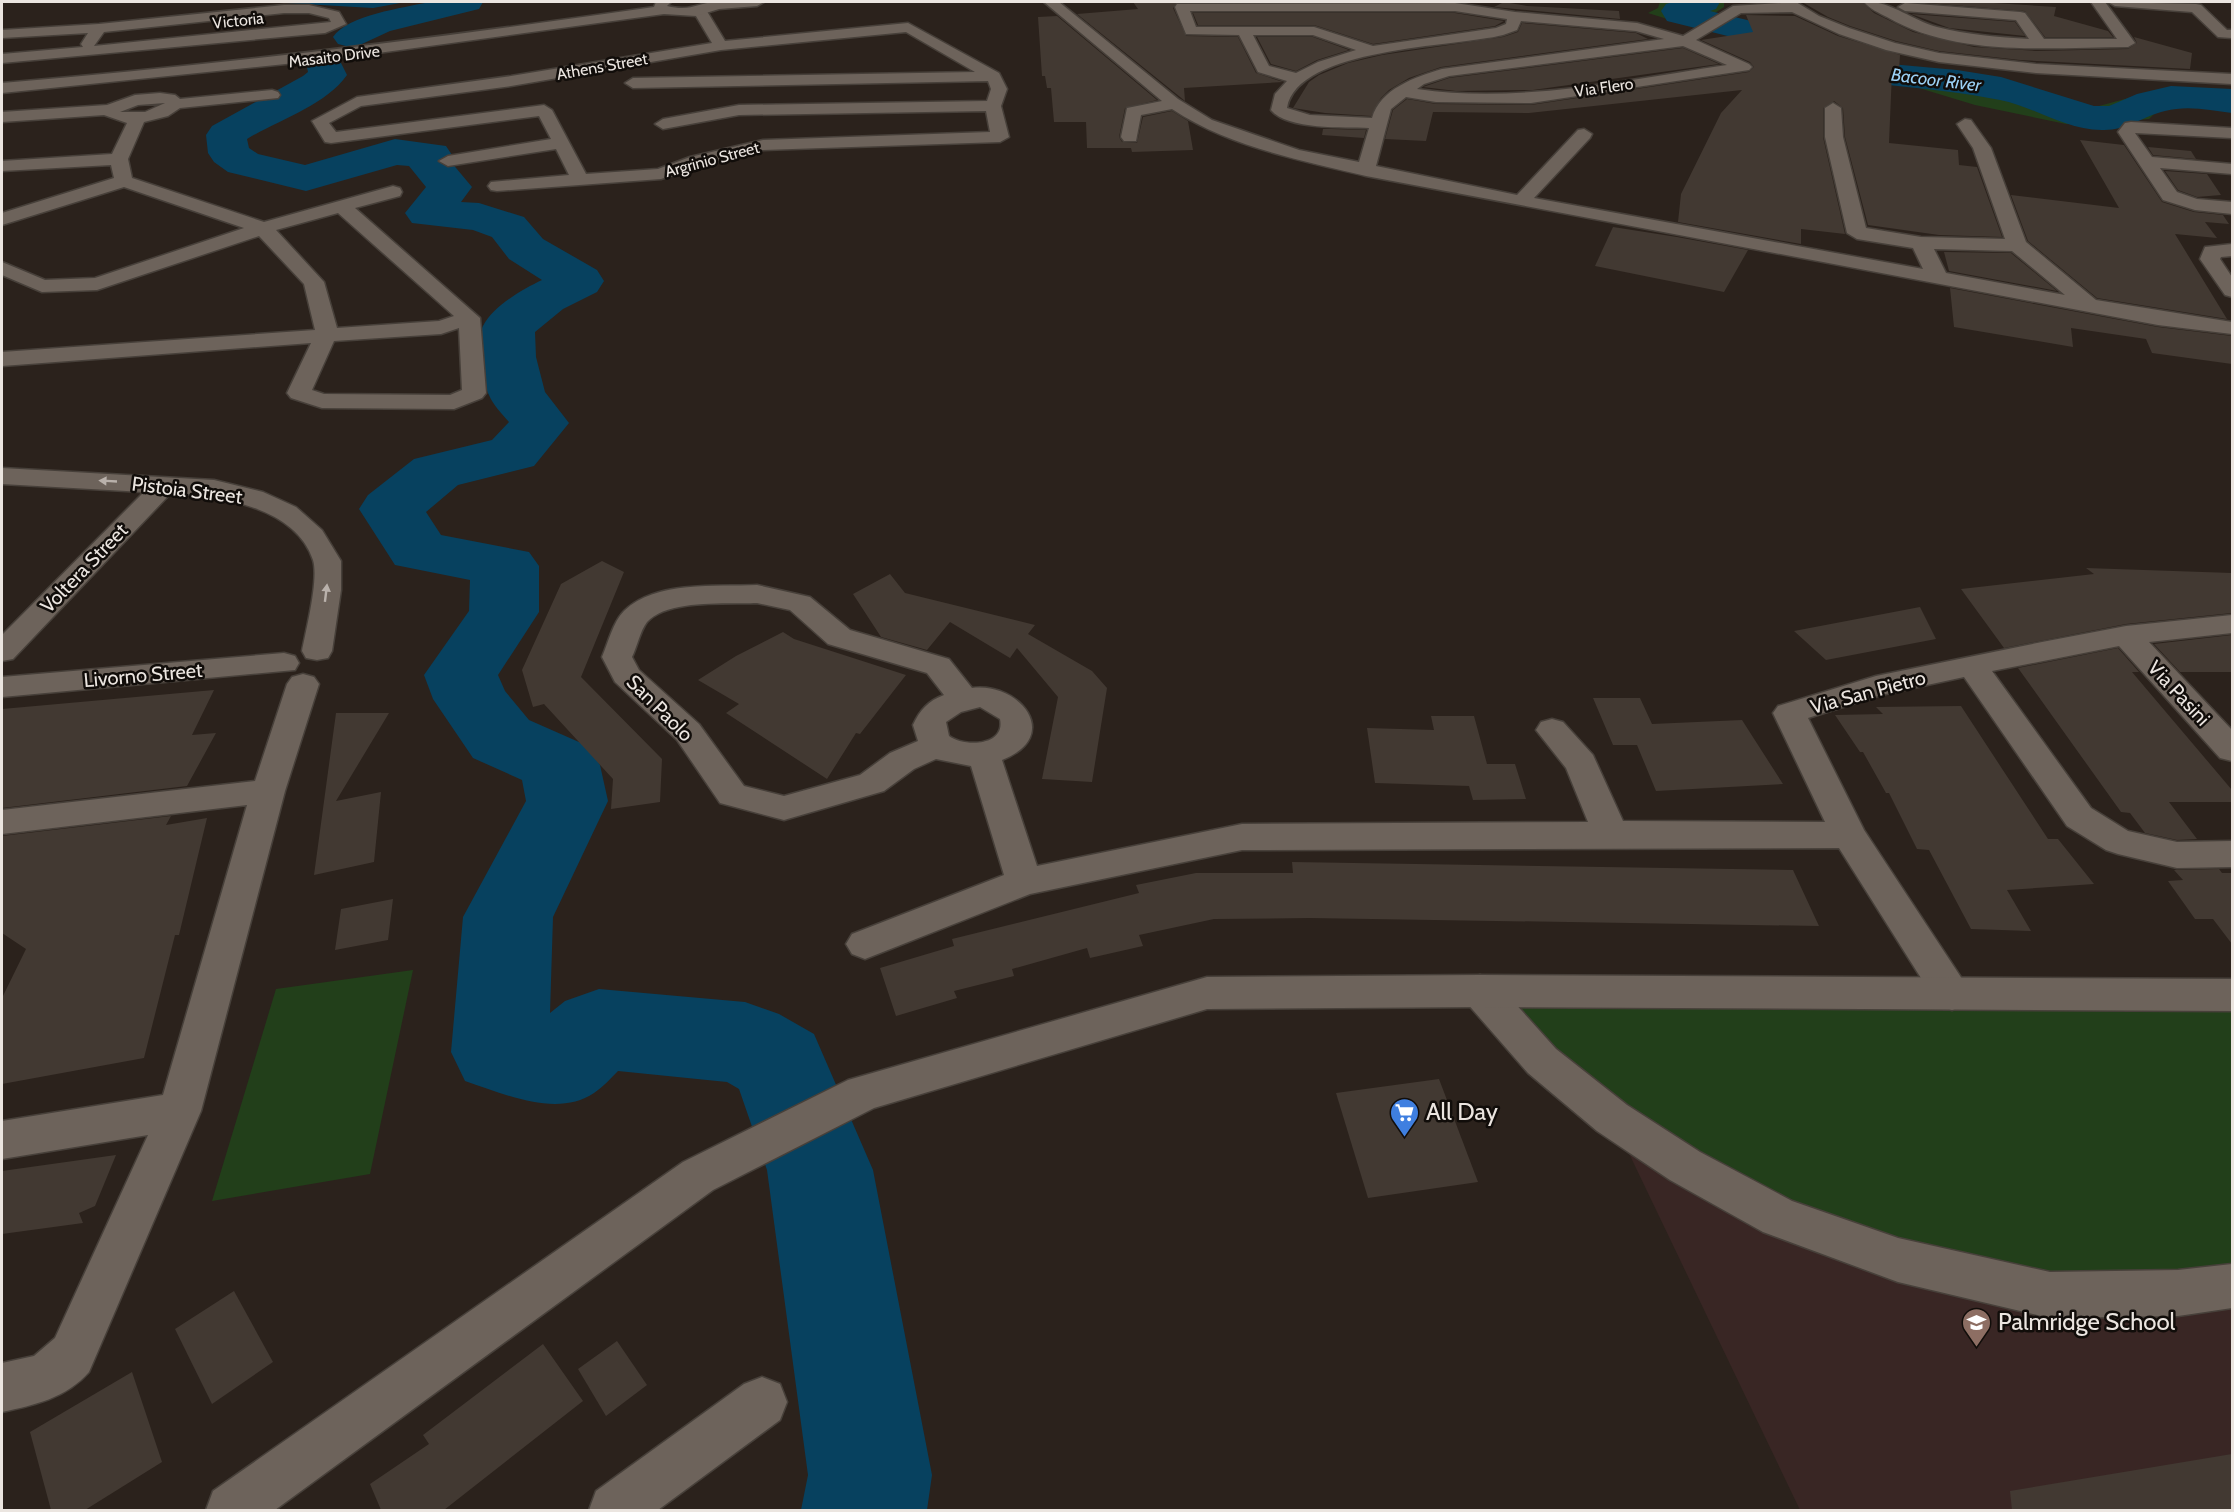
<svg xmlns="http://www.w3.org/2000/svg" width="2234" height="1512" viewBox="0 0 2234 1512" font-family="Cabin,sans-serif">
	<rect width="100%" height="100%" fill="#2b221c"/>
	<path fill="#392624" d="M1612,1118L2232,1210V1510H1800Z"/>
	<g fill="#223f1a">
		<path d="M1660,2H1724V7L1693,27L1648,13L1658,8Z"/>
		<path d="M1733,20L1780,27L1888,70L1927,73L2037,91L2084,110L2151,92L2177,89L2232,95V109L2181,103L2160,108L2149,119L2066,124L1975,105L1757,39L1717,31Z"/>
		<path d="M413,970L370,1174L212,1201L276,989Z"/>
		<path d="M1480,991L2232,995V1286L2178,1293L2050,1295L1685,1166Z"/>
	</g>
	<path fill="#07415f" d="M269,2H406L373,8Z"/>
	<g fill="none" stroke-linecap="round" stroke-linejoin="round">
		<g fill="#07415f" fill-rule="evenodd">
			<path d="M429,2H483L479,9L390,31L362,44L350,47L338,44L333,37C348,15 403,8 429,2Z"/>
			<path d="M1673,2H1720L1716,9L1710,11L1784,29L1793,34L1800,49L1857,61L1957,70L2001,77L2094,106H2109L2137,94L2171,86L2232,89V113C2210,110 2187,105 2165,111C2144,116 2127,130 2104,130C2066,131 2036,107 2000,100C1924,84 1846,87 1771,63L1764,46L1760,44L1667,21L1661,11L1666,4Z"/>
			<path d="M324,52L337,55L347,75C325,106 278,120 247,139L249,148L258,154L305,165L395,139L446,146L452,155L451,162L472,187L461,202L479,203L524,217L543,239L597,270L604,281L597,292L563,309L535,332L536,357L545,392L569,423L534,466L458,485L426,512L441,535L529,552L539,566V612L498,675L505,691L529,720L588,746L600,765L608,801L553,917L550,1013L565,1001L599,989L745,1002L779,1014L814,1034L873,1170L932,1475L927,1510H801L808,1475L767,1170L739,1089L727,1082L618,1071C611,1078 603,1087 594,1093C557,1118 504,1094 465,1081L451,1052L463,917L526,801L522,780L473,758L433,699L424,675L469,611L470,580L395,565L359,509L368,495L414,459L492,440L509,422C502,414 493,405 489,395C483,383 477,337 483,326C493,306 523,289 542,280L509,259L492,237L473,230L412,223L405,213L426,187L409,166L397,165L306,191L228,172L214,162L208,153L206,135L212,126L303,76L308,72L306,63L311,55Z"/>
		</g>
	</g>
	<g fill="#423932">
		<path d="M1133,2H1246H1177L1173,8L1186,36L1238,37L1256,73L1283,82L1184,88L1185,101L1077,14L1138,9Z"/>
		<path d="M1504,2L1527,6L1619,11L1620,19L1494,7Z"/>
		<path d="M1802,2H1862L1874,13L1913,32L1974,47L2036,51L2128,49L2137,43L2134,37L2192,53L2190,69L2020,60L1939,51L1896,41L1850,26L1828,17Z"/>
		<path d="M1915,2H1978L2056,7L2054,16L2108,31L2113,37H2045L2025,11Z"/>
		<path d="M1193,13H1455L1504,21L1495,26L1373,44L1314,25H1198Z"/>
		<path d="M1911,14L2015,22L2025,36L1949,28Z"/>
		<path d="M1746,15L1795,16L1838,36L1900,55L1899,71L1892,72L1889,143L1958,150L1959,165L1977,167L2002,237L1939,235L1868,225L1845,137L1843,108L1834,101L1823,108V137L1845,234L1801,229V244L1678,222L1681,194L1721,113L1742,90L1529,113L1433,112L1426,141L1385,139L1393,110L1407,99L1436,104L1531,105L1749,72L1754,67L1750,62L1701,40L1753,32Z"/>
		<path d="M1057,16L1157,100L1125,108L1119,137L1122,142L1137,143L1143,117L1172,111L1188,121L1193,150L1132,152L1131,148H1087L1086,122H1054L1051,88H1047L1045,76H1042L1038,17Z"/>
		<path d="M1522,23L1636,33L1648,39L1441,67L1409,78L1389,90L1381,98L1371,116L1325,113L1293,108L1309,82L1319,75L1348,63L1382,55L1503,37L1518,32Z"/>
		<path d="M1257,37H1313L1349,50L1317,60L1296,71L1271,64Z"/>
		<path d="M1683,48L1719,64L1533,90L1456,91L1423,87L1449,78Z"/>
		<path d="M1323,129H1332L1366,130L1364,138L1322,135Z"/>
		<path d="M2080,140L2124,145L2162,202L2194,212L2223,215L2229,224L2205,222L2217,238L2175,234L2227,319L2097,298L2028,241L2011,195L2119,208Z"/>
		<path d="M2148,147L2191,151L2196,159L2153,155Z"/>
		<path d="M2165,171L2207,174L2221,195L2197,197L2178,190Z"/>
		<path d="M1613,227L1677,237L1748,250L1724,292L1595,266Z"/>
		<path d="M1944,252L2011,253L2057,291L1949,271Z"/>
		<path d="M1950,288L2158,327L2232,336V364L2152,353L2146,339L2071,328L2073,347L1954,327Z"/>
		<path d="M602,561L624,572L581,677L662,759L660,802L611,809L613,779L544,704L533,707L522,670L561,584Z"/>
		<path d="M2086,568L2232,573V613L2126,624L2004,648L1961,589L2094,574Z"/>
		<path d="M890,574L905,593L1035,625L1028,634L1092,671L1107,688L1092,782L1042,779L1058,697L1017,648L1010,658L950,622L927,650L881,637L853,594Z"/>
		<path d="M1920,607L1936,639L1826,660L1794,631Z"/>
		<path d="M783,632L794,639L906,675L860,734L856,733L827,779L726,713L739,704L698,680L736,656Z"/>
		<path d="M2232,635V672H2180L2154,644Z"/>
		<path d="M2118,648L2139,672H2132L2232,790V802H2169L2197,839L2177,840L2145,833L2130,813L2121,812L2018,668Z"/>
		<path d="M214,690L192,735L216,733L187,786L2,808V709Z"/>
		<path d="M1593,698H1640L1652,724L1742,720L1783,784L1656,791L1637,745H1613Z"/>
		<path d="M1961,706L2048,839H2058L2094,884L2007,890L2031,931L1971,929L1929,850L1917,849L1889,793H1886L1863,752H1860L1835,715L1883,714L1876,707Z"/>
		<path d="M336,713H389L336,801L381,792L374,862L314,875Z"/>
		<path d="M1431,716H1474L1487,764H1515L1526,799L1473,800L1469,786L1375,783L1367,728L1434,730Z"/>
		<path d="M171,816L166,825L207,818L179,935H175L144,1058L2,1084V998L26,949L2,933V836Z"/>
		<path d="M1292,862L1793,870L1819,926L1310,918L1214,919L1139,935L1143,946L1090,958L1087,948L1012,969L1014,976L954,991L957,998L896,1016L880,968L954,946L952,939L1139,893L1136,885L1196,873H1293Z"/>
		<path d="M2219,869L2222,873H2232V944L2213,919H2195L2168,881L2183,880L2174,870Z"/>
		<path d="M393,899L388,940L335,950L341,909Z"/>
		<path d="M1439,1079L1478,1182L1368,1198L1336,1093Z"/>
		<path d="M116,1155L95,1206L79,1213L83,1223L2,1234V1171Z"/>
		<path d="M234,1291L273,1362L212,1404L175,1329Z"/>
		<path d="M617,1341L647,1385L606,1416L578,1369Z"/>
		<path d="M543,1344L583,1401L444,1510H381L370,1484L429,1444L423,1435Z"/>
		<path d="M132,1372L162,1462L85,1510H51L30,1432Z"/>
		<path d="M2232,1454V1510H2012L2010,1491Z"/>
	</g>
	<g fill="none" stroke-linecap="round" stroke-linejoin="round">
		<defs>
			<g id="street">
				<path d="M1044,2H1059L1178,99L1212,120L1299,150L1359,162L1369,128C1345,127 1287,130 1271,110L1275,94L1287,81L1258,72L1239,35L1186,34L1175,7L1177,4L1455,3L1515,12L1637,23L1683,36L1733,6L1796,2L1819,16L1849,28L1895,43L1939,53L2036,64L2232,74V84L2036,73L1939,62L1886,50L1839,34L1792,12L1741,13L1696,40L1749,64L1752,67L1749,70L1531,103L1436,102L1406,97L1391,109L1376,166L1517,195L1578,130L1584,129L1592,134L1590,138L1534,198L1923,269L1913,248L1857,239L1847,233L1825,137V108L1833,103L1841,108L1843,137L1866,228L1921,237L2005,239L1973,148L1957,124L1965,119L1971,120L1991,148L2026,242L2096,300L2232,322V334L2158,325L1366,176C1301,160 1229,147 1172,109L1141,115L1136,141H1124L1121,137L1127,108L1162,101ZM1190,11H1455L1507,19L1506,24L1496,28L1373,46L1314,27H1196ZM1521,21L1636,31L1664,39L1442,69C1415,77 1380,89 1372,118L1310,115L1287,108C1297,47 1456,47 1503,35L1517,30ZM1253,35H1313L1356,50L1318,62L1296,73L1269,66ZM1683,46L1727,65C1625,80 1520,104 1417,89L1424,84L1449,76ZM1934,249L2012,251L2065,295L1946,273Z"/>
				<path d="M1864,2C1889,0 1913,21 1937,27C1968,35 1998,37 2029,39L2016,20L1905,11L1898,7L1905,3L2020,12L2025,13L2044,39H2117L2091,2H2105L2135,43L2128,47C2051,47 1957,58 1887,17C1879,13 1870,9 1864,2Z"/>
				<path d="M2108,2L2196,4L2201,5L2227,30H2232V38L2218,37L2192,12L2115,6Z"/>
				<path d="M284,5H309L339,12L346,24L325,33L2,63V54L83,47L81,44L88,33L2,38V30L99,24ZM284,13H309L329,18L331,22L94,46L104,32Z"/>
				<path d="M700,7L705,8L725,41L908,23L999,73L1007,89L1001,106L1009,137L1000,142L763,150L702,165L661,179L497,191L491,190L488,186L491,182L569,175L556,149L448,166L439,161L448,156L551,139L539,116L331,143L325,142L312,121L357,97L511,76L712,43L693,11ZM906,32L975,72L633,78L625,83L633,88L988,81L991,89L987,101L739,105L663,119L655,124L663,129L739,115L986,111L990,132L763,140L690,157L658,169L586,174L552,110L544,105L336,132L329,123L361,106L511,86L721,50Z"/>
				<path d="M272,90L278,92L280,95L278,98L180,108L168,116L144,122L128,159L132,178L264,222L393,186L400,188L402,192L400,196L355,208L480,318L486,393L482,398L454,409L322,408L291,398L287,393L311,343L2,366V352L315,330L304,284L259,236L97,290L42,292L2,275V262L45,280L95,278L244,228L124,187L2,225V213L114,178L111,165L2,171V161L112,154L127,123L104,115L2,122V112L107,105L135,95L160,93L175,95L180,99ZM165,103L145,112H120L138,105ZM338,213L454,316L439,321L337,328L324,282L276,230ZM459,328L462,390L450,395L324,394L312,390L334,341L441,334Z"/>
				<path d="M2131,122L2232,128V138L2135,133L2152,157L2232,164V174L2160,168L2177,192L2197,199L2232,202V214L2195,210L2163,200L2118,132L2125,123Z"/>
				<path d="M2232,244V256L2221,257L2220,259L2232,277V297L2225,295L2200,259L2205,247Z"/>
				<path d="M2,468L214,480L263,492L296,507L322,530L341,561V590L332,651L328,658L317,660L306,658L302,651C306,630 319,579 313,560C295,506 218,496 171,493L13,659L2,661V635L144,492L2,484Z"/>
				<path d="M757,585L810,597L850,630L949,659L972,688C1020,682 1063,736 1002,760L1037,866L1242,824L1588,822L1566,768L1536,730L1541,722L1552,719L1563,722L1593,755L1623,821L1825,822L1773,713L1778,706L1876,676L2042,642L2126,626L2232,615V633L2149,642L2232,730V761L2220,758L2119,646L1992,671L2091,808L2128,831L2177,842L2232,841V867L2177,868L2118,854L2106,850L2067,826L1964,677L1881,695L1808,718L1864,830L1972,994L1966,1005L1952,1010L1938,1005L1839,848L1242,850L1030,894L865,959L852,954L846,944L852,934L1004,875L971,766L936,759L914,769L884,791L784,820L720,803L677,740L615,682L602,657C608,643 613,622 624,611C656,580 716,587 757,585ZM757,603L790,610L828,644L927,673L944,695C928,701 920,710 913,725L918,741L890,753L860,775L784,796L744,786L699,724L639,670L632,657C637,647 640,631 647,622C667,599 728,604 757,603ZM980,707L1000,719C1006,747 963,747 949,736L946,722L961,712Z"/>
				<path d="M284,653L295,656L299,663L295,670L2,697V677Z"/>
				<path d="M303,674L314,677L319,684L285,791L201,1111L89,1372C66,1398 35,1405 2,1412V1363L34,1356L55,1338L148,1135L2,1159V1121L163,1095L247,805L2,834V810L255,781L287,684L292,677Z"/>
				<path d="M1480,975L1494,980L1556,1049L1627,1105L1700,1152L1792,1201L1898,1238L2050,1272L2178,1270L2232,1264V1308L2178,1316L2050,1318L1898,1282L1763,1232L1670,1180L1597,1131L1528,1073L1466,1002L1460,991L1466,980Z"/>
				<path d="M762,1377L780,1384L787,1402L780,1420L658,1510H589L596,1491L744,1384Z"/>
			</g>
			<g id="secondary">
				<path d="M656,2H671L667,6C691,12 697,3 715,2C730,0 749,0 764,2L757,6L719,9L696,16L664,14L334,59L2,93V83C220,65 437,38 654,7Z"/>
				<path d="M1480,975L2232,979V1011L1480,1007L1207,1009L874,1108L713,1190L275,1510H206L213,1491L683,1162L848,1080L1207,977Z"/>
			</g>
		</defs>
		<use href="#street" stroke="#47403a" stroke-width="3"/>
		<use href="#secondary" stroke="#47403a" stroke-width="3"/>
		<use href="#street" fill="#6d635b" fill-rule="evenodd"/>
		<use href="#secondary" fill="#6d635b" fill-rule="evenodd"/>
	</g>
	<defs><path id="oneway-solid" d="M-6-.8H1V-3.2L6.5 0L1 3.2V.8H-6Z" transform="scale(1.5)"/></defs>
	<g fill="#b9b1ab">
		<use href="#oneway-solid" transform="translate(108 481) rotate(-177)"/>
		<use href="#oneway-solid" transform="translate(326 593) rotate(-83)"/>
	</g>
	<defs>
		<symbol id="supermarket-pin" viewBox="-11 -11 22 30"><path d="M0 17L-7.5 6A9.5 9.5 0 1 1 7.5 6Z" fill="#3f7fe0" stroke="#110d0a"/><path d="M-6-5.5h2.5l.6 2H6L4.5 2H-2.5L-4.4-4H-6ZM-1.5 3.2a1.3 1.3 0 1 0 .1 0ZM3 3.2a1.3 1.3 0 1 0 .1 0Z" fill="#fff"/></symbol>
		<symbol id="school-pin" viewBox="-11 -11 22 30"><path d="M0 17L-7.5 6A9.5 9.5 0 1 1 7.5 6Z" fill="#8d6e63" stroke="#110d0a"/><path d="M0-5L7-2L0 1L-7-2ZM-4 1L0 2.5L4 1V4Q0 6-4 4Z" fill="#fff"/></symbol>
	</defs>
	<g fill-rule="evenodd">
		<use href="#supermarket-pin" x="1388" y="1096" width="33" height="45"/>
		<use href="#school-pin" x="1960" y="1306" width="33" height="45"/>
	</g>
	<g text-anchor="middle" stroke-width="5" stroke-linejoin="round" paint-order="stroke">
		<g font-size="16" fill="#ebe5e0" stroke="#110d0a">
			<text transform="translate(238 20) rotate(-6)" y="6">Victoria</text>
			<text transform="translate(334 56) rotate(-7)" y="6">Masaito Drive</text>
			<text transform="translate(602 66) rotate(-10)" y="6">Athens Street</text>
			<text transform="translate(1604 87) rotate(-8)" y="6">Via Flero</text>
			<text transform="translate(712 159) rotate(-15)" y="6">Argrinio Street</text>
		</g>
		<g font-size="18" font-style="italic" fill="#9bd0f4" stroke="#110d0a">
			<text transform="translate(1936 80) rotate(7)" y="6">Bacoor River</text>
		</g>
		<g font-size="20" fill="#ebe5e0" stroke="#110d0a">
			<text transform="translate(187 490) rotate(7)" y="7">Pistoia Street</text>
			<text transform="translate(84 568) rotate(-46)" y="7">Voltera Street</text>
			<text transform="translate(143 675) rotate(-5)" y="7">Livorno Street</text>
			<text transform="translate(1868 692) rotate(-15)" y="7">Via San Pietro</text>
			<text transform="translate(2179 693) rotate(47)" y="7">Via Pasini</text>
			<text transform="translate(660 708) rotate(45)" y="7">San Paolo</text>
		</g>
		<g font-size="24" fill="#ebe5e0" stroke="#110d0a" text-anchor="start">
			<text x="1426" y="1120">All Day</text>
			<text x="1998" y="1330">Palmridge School</text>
		</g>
	</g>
	<rect width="2234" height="1512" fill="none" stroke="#ebe5e0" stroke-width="6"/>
</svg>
